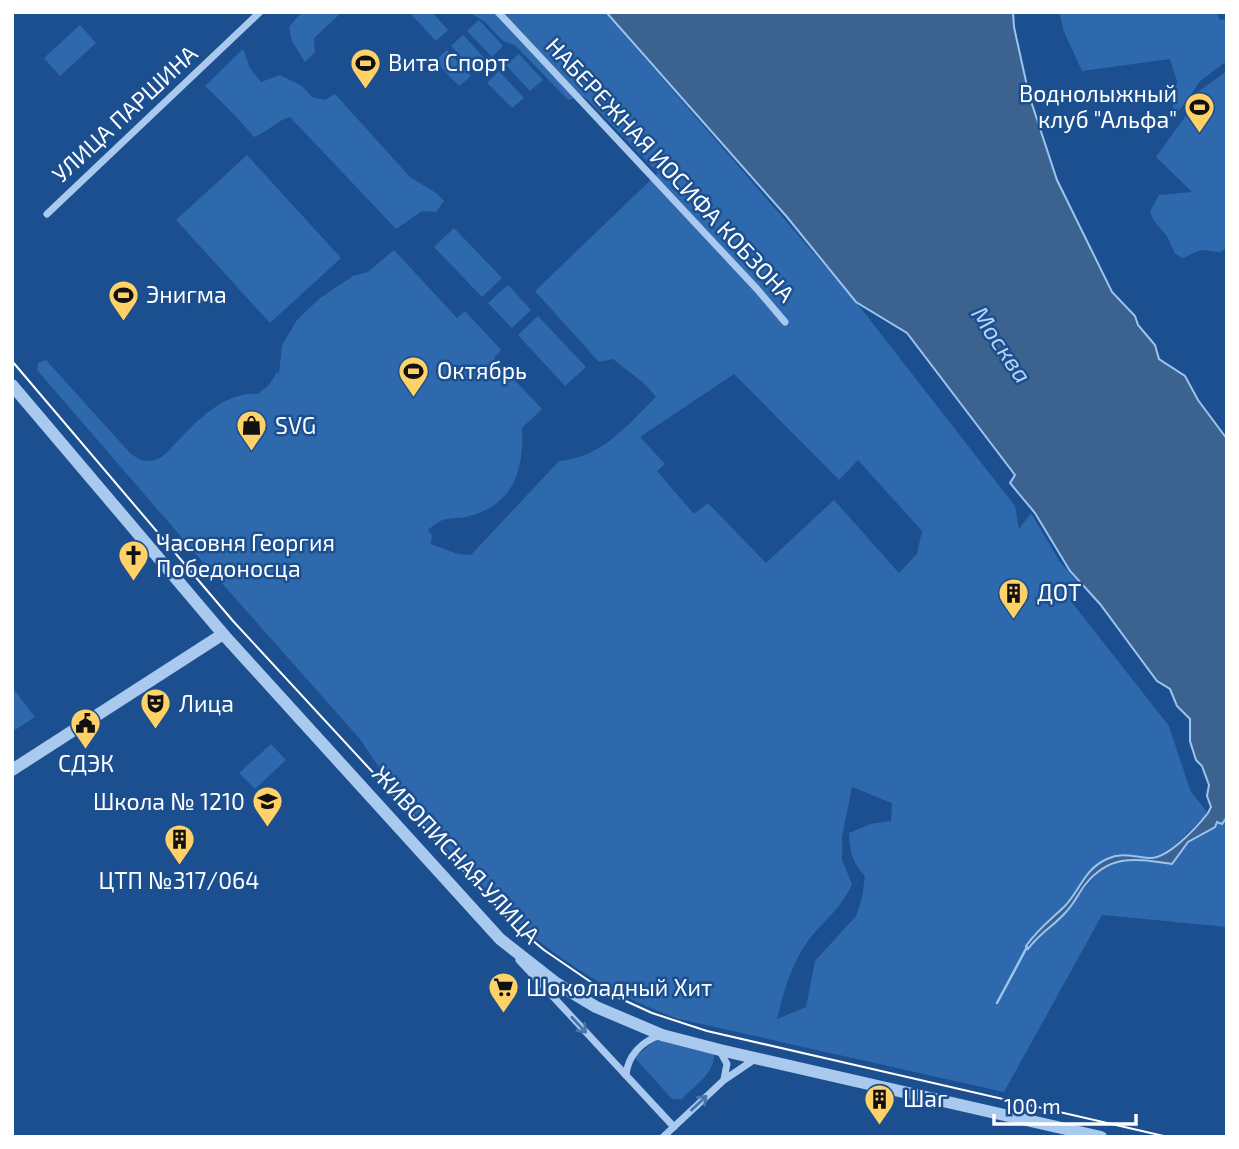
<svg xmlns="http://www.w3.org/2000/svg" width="1239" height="1149" viewBox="0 0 1239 1149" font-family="'Exo 2',sans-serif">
	<rect width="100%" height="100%" fill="#1b4f8f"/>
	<g fill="#2e69ad" fill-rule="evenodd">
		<path d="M302,12H342L314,38L315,52L305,62L292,41L289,27Z"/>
		<path d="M416,12H432L448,30L436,41L412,15Z"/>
		<path d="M469,12H605L856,302L1015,506L1019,529L1031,513L1060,562L1076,580L1070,600L1169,726L1191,792L1208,813L1165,855L1149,858L1123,854L1103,860L1091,869L1064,907L1033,935L1029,949L1037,937L1055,922L1104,866L1125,859L1172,863L1188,842L1215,827L1217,822L1222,824L1227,817V927L1102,915L1004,1092L679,1019C622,999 573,969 526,931L401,800L360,739L202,561L37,370L38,363L46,360L130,453C138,459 144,463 155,460C164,458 169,449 176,443C197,420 226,391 258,394L269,385L277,372L279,374L282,345L297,320L320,298L353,276L368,272L394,250L457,318L465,311L501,350L494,358L542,409L522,428C524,468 515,502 473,515C452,522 448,512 428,530L432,535L431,544L458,554L471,555L559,461C603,457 626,426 656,397L646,385L613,359L599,362L535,291L658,173L588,100L582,96L568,100L515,45L503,41L485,22ZM734,374L839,480L858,460L922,531L917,554L899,573L834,500L766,563L708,503L694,514L657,471L665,464L640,437ZM852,787L892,803L891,821L870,824L849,833C850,852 852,862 865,876L862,898L856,916L815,961L806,1007L777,1019C783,993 792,963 808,941C823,921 842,908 852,884L842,860V837Z"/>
		<path d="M1059,12H1216L1220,20L1227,19V61L1200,81L1187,101L1171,119L1177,81L1170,59L1082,71L1064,32Z"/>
		<path d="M479,20L503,46L492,57L467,31Z"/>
		<path d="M80,25L96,43L60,76L44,58Z"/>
		<path d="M463,35L487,61L475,72L451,46Z"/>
		<path d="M243,49L250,68L261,82L280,75L302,86L312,97L325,100L335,94L410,177L436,193L444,201L436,212L422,211L396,229L290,117C276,121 268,132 254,137C239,119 223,103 205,86Z"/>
		<path d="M447,50L471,76L459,86L435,61Z"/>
		<path d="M519,54L543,80L530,91L506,65Z"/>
		<path d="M499,71L524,98L512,108L487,83Z"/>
		<path d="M1227,71V248L1220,252L1201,250L1183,258L1175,254L1167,236L1154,221L1150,212L1159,195L1192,192L1156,157L1190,110L1198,92Z"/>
		<path d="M247,155L341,258L270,323L176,220Z"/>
		<path d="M454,228L502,278L482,297L434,247Z"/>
		<path d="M508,285L531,310L512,328L488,303Z"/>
		<path d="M538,316L586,367L565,386L518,335Z"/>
		<path d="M15,691L35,717L15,730L12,725V692Z"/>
		<path d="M271,744L286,760L255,789L239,773Z"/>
		<path d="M657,1039L714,1054C715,1073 694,1086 682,1099H672L636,1059V1056Z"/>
	</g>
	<path fill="#3c6290" stroke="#9cc4f0" stroke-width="2" d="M606,12H1013L1014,27L1029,95L1057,180L1112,292L1135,316L1138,325L1155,345L1159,359L1185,376L1198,400L1227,439V817L1222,824L1217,822L1215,827L1188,842L1172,864C1136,859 1110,853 1085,885C1078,894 1074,904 1066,912C1053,927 1041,931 1028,949L1026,946C1037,930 1050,920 1064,907C1080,891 1084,869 1107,859C1122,852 1133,857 1149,858C1167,860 1197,827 1208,813L1211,807L1207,796L1209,785L1202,766L1196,760L1190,741V719L1177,706L1170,689L1157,681L1100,604L1070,571L1035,513L1010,483L1015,475L907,333L856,302L787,217Z"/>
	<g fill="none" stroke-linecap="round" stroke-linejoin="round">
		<path stroke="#9cc4f0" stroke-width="2.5" d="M997,1003L1027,947"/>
		<g stroke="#a9c9ee" stroke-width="7">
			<path d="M498,12L757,289L785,322"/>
			<path d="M47,214L260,12"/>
			<path d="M519,960L674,1127"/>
			<path d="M720,1051L727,1064L724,1079"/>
			<path d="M626,1075C628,1055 642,1041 661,1035"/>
			<path d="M663,1137L724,1080L755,1059"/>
		</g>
		<g stroke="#a9c9ee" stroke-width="12">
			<path d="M12,385L223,634L500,939L556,983L596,1007L662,1035L720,1050L1101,1137"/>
			<path d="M12,770L223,634"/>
		</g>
		<path stroke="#fff" stroke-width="2" d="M12,361L233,621L513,924L544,950L604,991L652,1013L707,1031L1168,1137"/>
	</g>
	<defs><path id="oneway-shaft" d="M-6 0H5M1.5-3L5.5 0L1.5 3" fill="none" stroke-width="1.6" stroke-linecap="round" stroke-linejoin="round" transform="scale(1.75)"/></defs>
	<g stroke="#4674ac">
		<use href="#oneway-shaft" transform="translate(579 1025) rotate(47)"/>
		<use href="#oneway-shaft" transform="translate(699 1103) rotate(-43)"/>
	</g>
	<defs>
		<symbol id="stadium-pin" viewBox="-11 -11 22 30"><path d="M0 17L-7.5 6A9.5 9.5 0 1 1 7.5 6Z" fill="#ffd166" stroke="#1b4f8f"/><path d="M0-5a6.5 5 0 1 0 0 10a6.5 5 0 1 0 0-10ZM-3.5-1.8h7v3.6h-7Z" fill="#111"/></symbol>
		<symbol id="shop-pin" viewBox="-11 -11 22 30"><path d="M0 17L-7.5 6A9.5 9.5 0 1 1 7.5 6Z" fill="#ffd166" stroke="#1b4f8f"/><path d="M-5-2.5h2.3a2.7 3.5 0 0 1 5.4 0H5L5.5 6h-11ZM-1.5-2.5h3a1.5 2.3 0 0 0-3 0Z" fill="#111"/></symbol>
		<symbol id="church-pin" viewBox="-11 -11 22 30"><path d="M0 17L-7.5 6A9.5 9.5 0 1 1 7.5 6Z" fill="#ffd166" stroke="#1b4f8f"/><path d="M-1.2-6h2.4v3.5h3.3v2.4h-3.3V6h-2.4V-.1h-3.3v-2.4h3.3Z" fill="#111"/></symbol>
		<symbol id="building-pin" viewBox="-11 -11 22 30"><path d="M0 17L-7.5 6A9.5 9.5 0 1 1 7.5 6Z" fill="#ffd166" stroke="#1b4f8f"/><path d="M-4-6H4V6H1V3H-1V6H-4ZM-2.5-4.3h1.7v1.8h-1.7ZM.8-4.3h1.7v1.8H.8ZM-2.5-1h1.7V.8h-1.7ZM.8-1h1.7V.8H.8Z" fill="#111"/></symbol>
		<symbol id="theatre-pin" viewBox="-11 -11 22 30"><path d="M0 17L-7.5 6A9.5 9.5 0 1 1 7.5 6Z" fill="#ffd166" stroke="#1b4f8f"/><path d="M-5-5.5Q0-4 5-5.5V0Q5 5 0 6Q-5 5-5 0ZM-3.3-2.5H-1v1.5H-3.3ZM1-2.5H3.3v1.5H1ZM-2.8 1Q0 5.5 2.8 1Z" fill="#111"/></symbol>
		<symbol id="civic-pin" viewBox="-11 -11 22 30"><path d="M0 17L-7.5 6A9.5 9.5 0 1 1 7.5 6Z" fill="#ffd166" stroke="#1b4f8f"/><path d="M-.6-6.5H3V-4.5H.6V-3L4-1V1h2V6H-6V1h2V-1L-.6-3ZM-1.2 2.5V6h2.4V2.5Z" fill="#111"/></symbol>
		<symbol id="school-pin" viewBox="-11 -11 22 30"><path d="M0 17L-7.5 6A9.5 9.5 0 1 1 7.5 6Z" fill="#ffd166" stroke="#1b4f8f"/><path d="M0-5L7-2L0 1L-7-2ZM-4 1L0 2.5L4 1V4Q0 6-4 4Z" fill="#111"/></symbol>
		<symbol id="supermarket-pin" viewBox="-11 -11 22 30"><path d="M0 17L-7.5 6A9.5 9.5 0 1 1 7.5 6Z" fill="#ffd166" stroke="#1b4f8f"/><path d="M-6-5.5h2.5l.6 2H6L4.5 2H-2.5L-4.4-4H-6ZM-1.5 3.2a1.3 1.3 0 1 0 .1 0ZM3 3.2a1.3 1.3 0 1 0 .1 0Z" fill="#111"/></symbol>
	</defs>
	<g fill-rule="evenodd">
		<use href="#stadium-pin" x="348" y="46" width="35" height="47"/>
		<use href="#stadium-pin" x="1182" y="90" width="35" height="47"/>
		<use href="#stadium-pin" x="106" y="278" width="35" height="47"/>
		<use href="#stadium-pin" x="396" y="354" width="35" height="47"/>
		<use href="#shop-pin" x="234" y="408" width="35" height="47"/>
		<use href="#church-pin" x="116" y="538" width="35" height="47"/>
		<use href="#building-pin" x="996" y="576" width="35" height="47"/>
		<use href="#theatre-pin" x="138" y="686" width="35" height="47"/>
		<use href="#civic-pin" x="68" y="706" width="35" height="47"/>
		<use href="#school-pin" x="250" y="784" width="35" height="47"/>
		<use href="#building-pin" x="162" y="822" width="35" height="47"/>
		<use href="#supermarket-pin" x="486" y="970" width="35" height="47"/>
		<use href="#building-pin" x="862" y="1082" width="35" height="47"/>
	</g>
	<g text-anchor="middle" stroke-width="5" stroke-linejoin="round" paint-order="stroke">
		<g font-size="23" fill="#fff" stroke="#1b4f8f" text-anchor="start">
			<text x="388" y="71">Вита Спорт</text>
			<text x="1177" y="102" text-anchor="end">Воднолыжный<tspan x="1177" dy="26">клуб "Альфа"</tspan></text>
			<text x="146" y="303">Энигма</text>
			<text x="437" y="379">Октябрь</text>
			<text x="275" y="434">SVG</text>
			<text x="156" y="551">Часовня Георгия<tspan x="156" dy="26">Победоносца</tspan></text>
			<text x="1037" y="601">ДОТ</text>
			<text x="179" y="712">Лица</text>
			<text x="86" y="772" text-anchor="middle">СДЭК</text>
			<text x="245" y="810" text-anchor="end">Школа № 1210</text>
			<text x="179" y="889" text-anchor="middle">ЦТП №317/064</text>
			<text x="526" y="996">Шоколадный Хит</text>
			<text x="903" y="1107">Шаг</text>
		</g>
		<g font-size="23" fill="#fff" stroke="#1b4f8f">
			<text transform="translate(125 114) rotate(-43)" y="8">УЛИЦА ПАРШИНА</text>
			<text transform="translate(670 170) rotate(47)" y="8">НАБЕРЕЖНАЯ ИОСИФА КОБЗОНА</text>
			<text transform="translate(456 855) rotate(47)" y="8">ЖИВОПИСНАЯ УЛИЦА</text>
		</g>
		<g font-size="24" font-style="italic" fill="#b5d3f5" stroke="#1b4f8f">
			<text transform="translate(1001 345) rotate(56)" y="8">Москва</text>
		</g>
	</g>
	<rect width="1239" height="1149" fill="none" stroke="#ffffff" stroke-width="28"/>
	<path d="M994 1114v10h142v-10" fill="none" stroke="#ffffff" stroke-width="3.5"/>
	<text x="1004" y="1114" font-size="21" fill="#ffffff" stroke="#1b4f8f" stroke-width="5" paint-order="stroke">100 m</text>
</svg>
